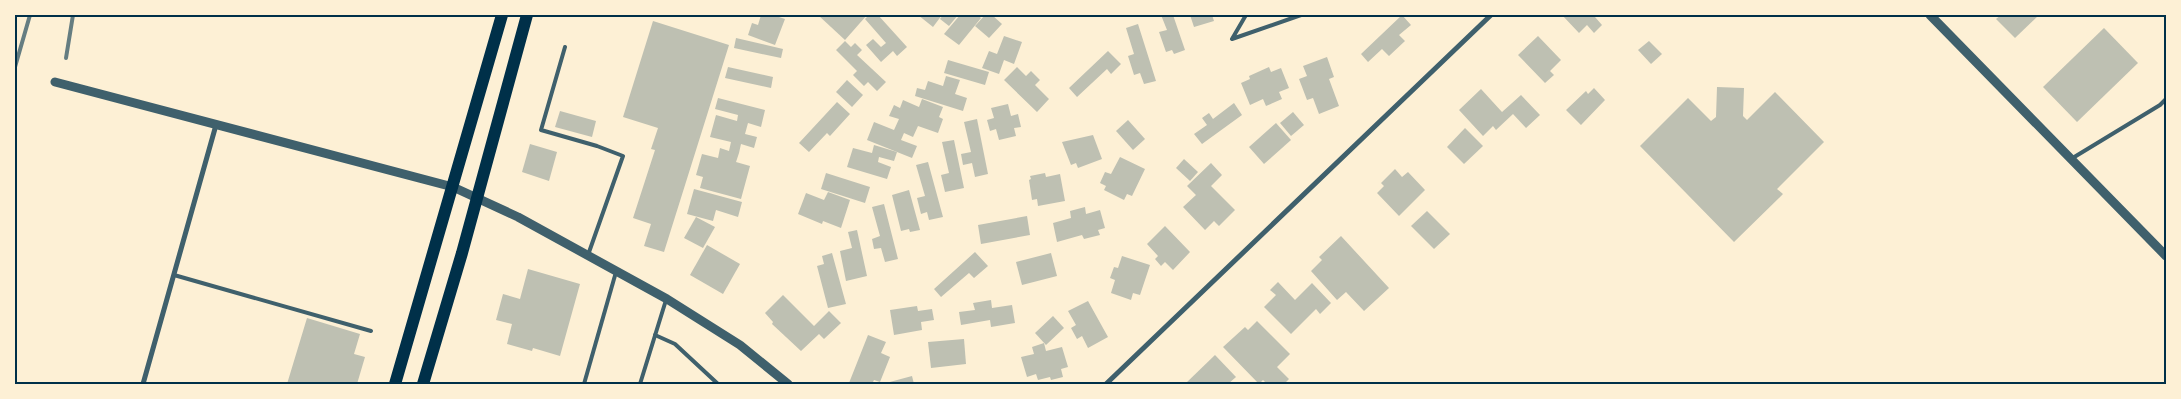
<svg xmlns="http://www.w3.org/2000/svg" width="2181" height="399" viewBox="0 0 2181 399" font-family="'PT Sans',sans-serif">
	<rect width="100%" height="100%" fill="#fdf0d5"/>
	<g fill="#bec0b2">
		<path d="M761,15H773L785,19L775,45L748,35L752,23L758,25Z"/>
		<path d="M818,15H867L845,40Z"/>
		<path d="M869,15H878L907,47L897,56L893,51L881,62L866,45L873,39L881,47L886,43L865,19Z"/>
		<path d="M918,15H942L933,27Z"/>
		<path d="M943,15H958L949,26L940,19Z"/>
		<path d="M960,15H977L981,18L959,45L944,34Z"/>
		<path d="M985,15H992L1002,24L989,38L975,26Z"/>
		<path d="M1161,15H1173L1185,50L1174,54L1172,50L1166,52L1159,32L1167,30Z"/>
		<path d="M1190,15H1212L1214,21L1194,27Z"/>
		<path d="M1402,15L1411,25L1399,35L1405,41L1389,56L1382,49L1368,62L1361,54Z"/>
		<path d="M1562,15H1596L1595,17L1602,25L1594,33L1587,25L1579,33Z"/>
		<path d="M2001,15H2039L2015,38L1996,19Z"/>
		<path d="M653,21L729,45L664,252L644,246L651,224L633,218L655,150L651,149L658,128L623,117Z"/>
		<path d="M1138,24L1156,81L1144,84L1140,73L1134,75L1128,56L1134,54L1126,28Z"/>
		<path d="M2104,28L2138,63L2077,122L2043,87Z"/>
		<path d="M1004,36L1022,42L1014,64L1004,60L999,74L982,68L989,51L997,54Z"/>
		<path d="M1538,36L1561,60L1550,71L1554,75L1545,83L1518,55Z"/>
		<path d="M736,38L783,49L781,58L734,48Z"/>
		<path d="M845,41L851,47L855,43L862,50L857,55L886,82L877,91L868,82L864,86L853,75L857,71L836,50Z"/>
		<path d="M1649,41L1662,54L1651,64L1638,50Z"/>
		<path d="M1108,51L1121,64L1111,74L1107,69L1077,97L1069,88Z"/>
		<path d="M1327,57L1334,77L1329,79L1339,106L1319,114L1313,98L1307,100L1299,79L1307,76L1303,66Z"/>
		<path d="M948,60L989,72L985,85L944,73Z"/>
		<path d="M728,67L773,77L771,88L725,78Z"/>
		<path d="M1017,67L1026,76L1031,71L1040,80L1035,85L1049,99L1037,112L1004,80Z"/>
		<path d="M1269,67L1271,72L1281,68L1289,88L1279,92L1282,99L1266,106L1263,99L1250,105L1241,83L1250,79L1249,76Z"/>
		<path d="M946,76L960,80L955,94L967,98L963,111L915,96L917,88L925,90L928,81L943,86Z"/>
		<path d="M847,80L863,95L852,107L836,92Z"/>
		<path d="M1717,87L1744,88L1743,116L1747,120L1775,92L1824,142L1777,189L1783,194L1734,242L1640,146L1688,98L1711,121L1716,117Z"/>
		<path d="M1594,88L1605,100L1581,125L1566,110L1586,91L1588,94Z"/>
		<path d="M1481,89L1502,112L1521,95L1540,115L1526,128L1513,114L1496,130L1493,126L1483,136L1459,110Z"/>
		<path d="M718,98L765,110L761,127L748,123L745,134L757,137L754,148L741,144L739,153L736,162L750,166L741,199L700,188L703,177L696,175L702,154L718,158L720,148L729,151L731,142L710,137L716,115L737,121L738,115L715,109Z"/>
		<path d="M922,99L943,107L939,117L943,119L938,133L918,126L913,137L904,133L901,140L917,146L912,158L867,140L874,122L894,130L899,119L889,116L894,105L900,108L903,100L919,107Z"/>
		<path d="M837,102L850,114L830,136L827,133L809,152L799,143Z"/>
		<path d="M1234,103L1242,115L1202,144L1194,134L1207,125L1202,118L1209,113L1213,119Z"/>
		<path d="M1008,104L1011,116L1018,114L1021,127L1014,128L1016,136L999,140L996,129L990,131L987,120L994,118L991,108Z"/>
		<path d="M560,111L596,121L592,137L555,127Z"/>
		<path d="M1293,112L1304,125L1291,136L1280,123Z"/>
		<path d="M977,119L988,174L975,177L972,163L963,165L961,154L971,152L964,122Z"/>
		<path d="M1128,120L1145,139L1133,150L1116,131Z"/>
		<path d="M1276,123L1291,140L1264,164L1249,147Z"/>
		<path d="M1465,128L1483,146L1464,164L1447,147Z"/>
		<path d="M1093,135L1102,159L1078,168L1076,163L1071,165L1062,142Z"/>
		<path d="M954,140L964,188L945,192L941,175L949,173L942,142Z"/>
		<path d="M530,144L557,152L549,181L522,172Z"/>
		<path d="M874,145L897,152L894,161L879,157L878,162L891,167L887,179L847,167L853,148L872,153Z"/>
		<path d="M1120,157L1145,169L1132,196L1127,194L1124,200L1104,190L1106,186L1100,183L1105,172L1111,174Z"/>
		<path d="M1184,159L1198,172L1190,181L1176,168Z"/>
		<path d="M928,162L943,217L929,220L927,212L921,214L917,198L925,196L916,165Z"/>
		<path d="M1211,163L1222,175L1211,186L1235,210L1219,226L1214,221L1205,230L1183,207L1196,195L1187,186Z"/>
		<path d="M1395,169L1402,177L1408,172L1425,190L1399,216L1377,193L1384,186L1381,183Z"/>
		<path d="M826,173L870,187L865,203L821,189Z"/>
		<path d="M1045,173L1046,177L1060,174L1065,201L1038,206L1037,199L1032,200L1029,180L1031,179L1030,176Z"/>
		<path d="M694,189L742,202L738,217L716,210L713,221L687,214Z"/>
		<path d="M909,190L920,230L910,232L909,229L901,231L892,195Z"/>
		<path d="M828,192L850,200L841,228L823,221L822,224L798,214L806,193L824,200Z"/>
		<path d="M884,204L898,259L885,262L881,248L874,249L872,239L880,236L872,207Z"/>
		<path d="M1085,207L1086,214L1100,210L1105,228L1098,230L1100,235L1084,239L1082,235L1057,242L1053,223L1071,218L1070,211Z"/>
		<path d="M1427,211L1450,234L1434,249L1411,226Z"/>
		<path d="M1027,216L1030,235L981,244L978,225Z"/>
		<path d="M696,217L715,227L703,248L684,238Z"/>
		<path d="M1165,226L1190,252L1173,270L1165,262L1161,266L1155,259L1158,256L1147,244Z"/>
		<path d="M857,230L867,276L846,281L840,251L852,248L848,232Z"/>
		<path d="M1341,236L1389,288L1364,311L1346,292L1337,300L1311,271L1322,260L1319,257Z"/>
		<path d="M707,245L740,264L723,294L690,275Z"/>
		<path d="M975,252L988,266L974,278L969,273L941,297L934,289Z"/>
		<path d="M832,253L846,304L828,308L817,266L824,264L822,256Z"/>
		<path d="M1051,253L1057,276L1022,285L1016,262Z"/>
		<path d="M1122,256L1150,265L1140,295L1133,293L1131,300L1111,293L1115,280L1110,278L1114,267L1118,268Z"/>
		<path d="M528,269L580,284L560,356L533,348L532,351L507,344L512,324L496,320L503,294L520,299Z"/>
		<path d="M1278,282L1295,300L1312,283L1331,303L1320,314L1316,309L1291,334L1264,307L1276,295L1270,290Z"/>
		<path d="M783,295L814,326L829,311L841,323L824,339L819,334L801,351L772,324L773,322L765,313Z"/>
		<path d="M991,300L992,308L1012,305L1015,323L991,327L990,320L961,325L959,312L975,310L973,303Z"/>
		<path d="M1088,301L1108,337L1088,348L1082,336L1077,339L1071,328L1076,325L1068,311Z"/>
		<path d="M917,306L918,311L932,309L934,320L921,322L922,330L894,335L890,310Z"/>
		<path d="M1053,316L1064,328L1046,345L1035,333Z"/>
		<path d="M307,318L360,334L354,354L365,357L357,384H287Z"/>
		<path d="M1257,321L1290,354L1277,367L1289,379L1284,384H1267L1263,380L1259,384L1223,347L1245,327L1248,330Z"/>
		<path d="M868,335L886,342L881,353L890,357L880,382L874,380L872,384H852L849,383Z"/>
		<path d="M964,339L966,364L931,368L928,342Z"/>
		<path d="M1044,343L1046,351L1062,347L1068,367L1061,369L1063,377L1051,380L1050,377L1038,380L1036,374L1027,377L1021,357L1034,354L1032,347Z"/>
		<path d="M1215,355L1236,377L1228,384H1185Z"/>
		<path d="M912,376L914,384H886V383Z"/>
	</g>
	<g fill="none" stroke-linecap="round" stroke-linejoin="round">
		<g stroke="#3f606c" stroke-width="4">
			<path d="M1246,15L1232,39L1301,15"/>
			<path d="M565,47L541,130L597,146L623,156L588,255"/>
			<path d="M2071,159L2160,105L2166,99"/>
			<path d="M174,275L371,331"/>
			<path d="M655,335L675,344L718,384"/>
			<path d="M584,384L616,272"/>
			<path d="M640,384L666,300"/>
		</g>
		<g stroke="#3f606c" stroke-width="5">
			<path d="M143,384L216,125"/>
			<path d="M1106,384L1491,15"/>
		</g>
		<g stroke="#3f606c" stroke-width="9">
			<path d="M1930,15L2166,256"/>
			<path d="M55,82L453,187L518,217L667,299L740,345L788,384"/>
		</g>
		<g stroke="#003049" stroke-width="12">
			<path d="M395,384L502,15"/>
			<path d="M423,384L462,253L527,15"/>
		</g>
		<g stroke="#657d81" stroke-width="4">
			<path d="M15,16V15"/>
			<path d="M66,58L73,15"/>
			<path d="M15,67L30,15"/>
		</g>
	</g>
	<rect width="2181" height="399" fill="none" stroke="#fdf0d5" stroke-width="32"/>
	<rect x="16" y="16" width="2149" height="367" fill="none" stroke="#003049" stroke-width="2"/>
</svg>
